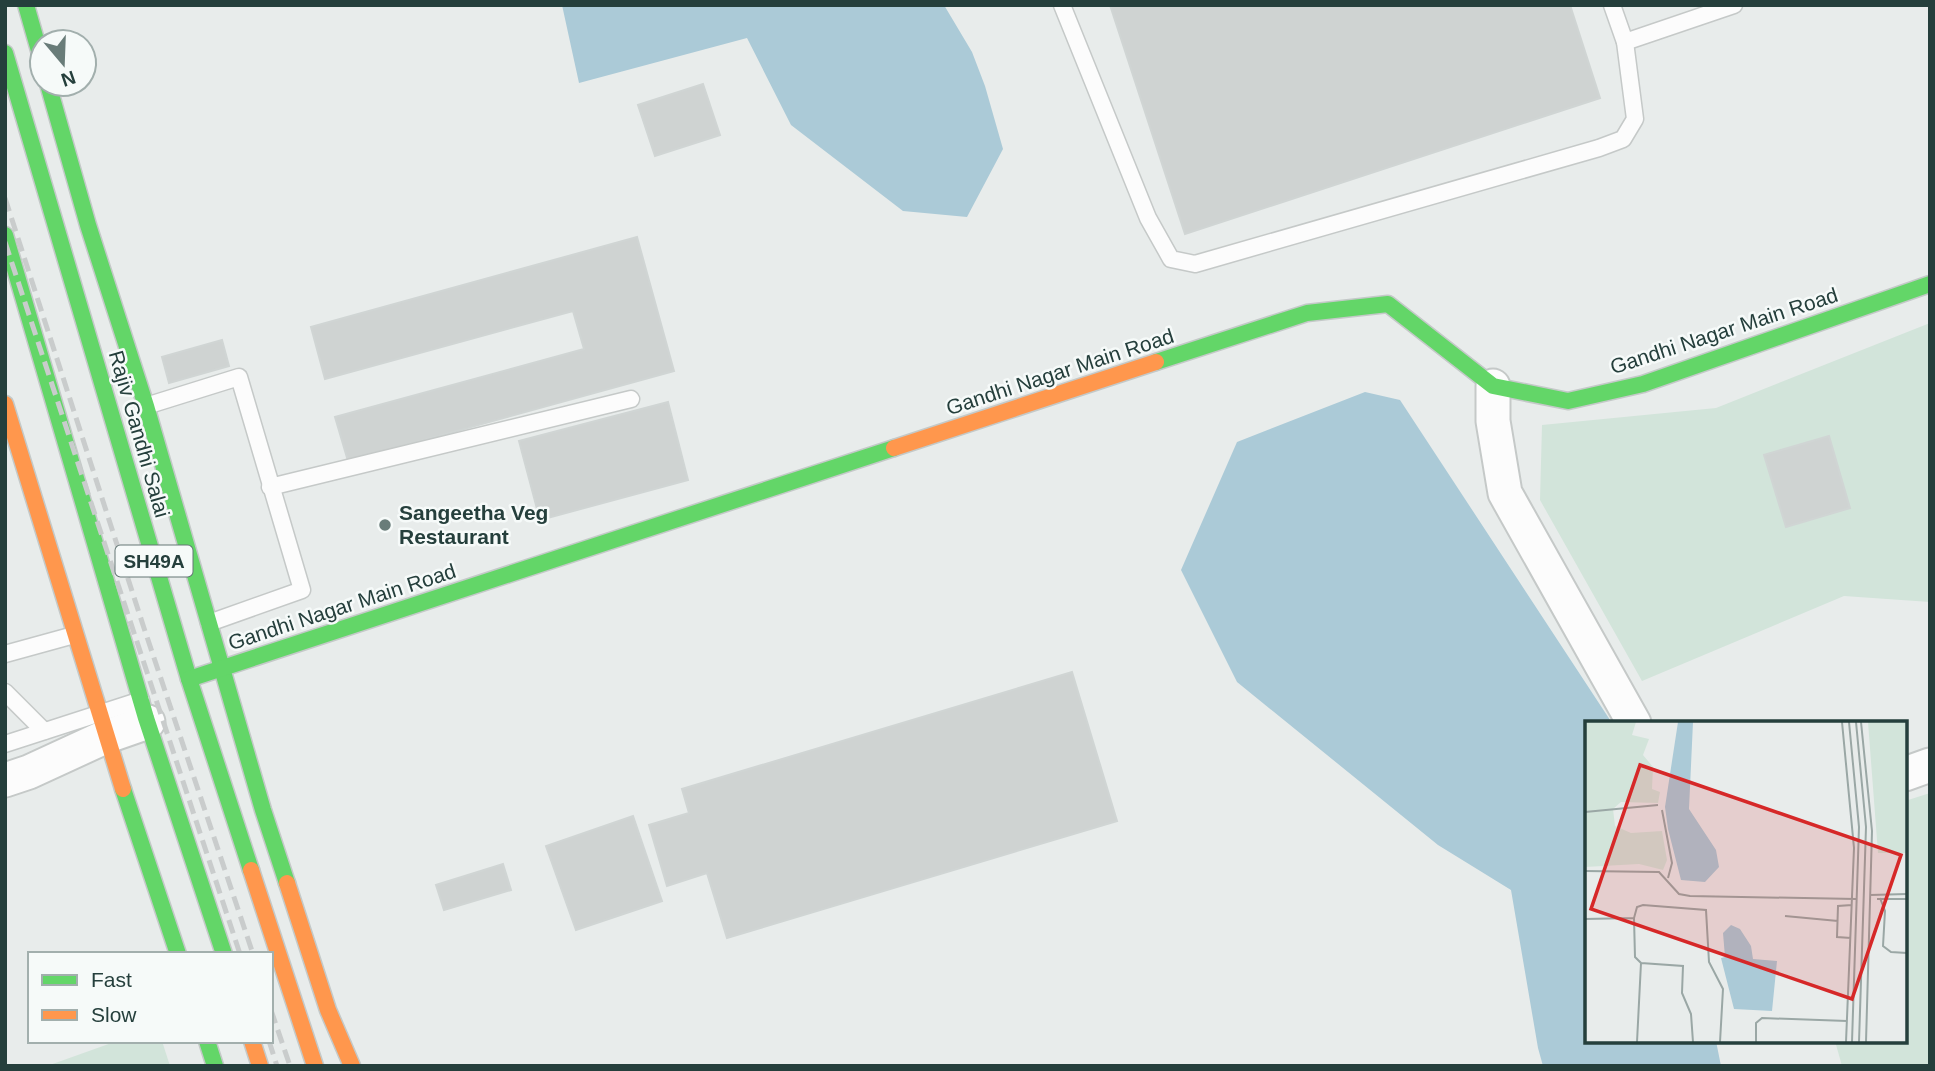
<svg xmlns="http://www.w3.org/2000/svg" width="1935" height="1071" viewBox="0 0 1935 1071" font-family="Arial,sans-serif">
	<rect width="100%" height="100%" fill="#e8eceb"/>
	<g fill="#d2e4da">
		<path d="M1930,323V602L1844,596L1642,681L1540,500L1542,425L1716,408Z"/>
		<path d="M1930,793V1066H1842L1835,1041H1905V801Z"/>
		<path d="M117,1041H162L170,1066H47Z"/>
	</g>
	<g fill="#abcad7">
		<path d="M562,5H944L972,52L985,86L1003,149L967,217L903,211L791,125L747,38L579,83Z"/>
		<path d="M1365,392L1400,400L1612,723H1587V1041H1716L1721,1066H1543L1538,1048L1511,890L1438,845L1237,682L1181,570L1237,442Z"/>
	</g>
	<g fill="#cfd3d2" stroke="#d0d5d4" stroke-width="2">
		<path d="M1110,5H1570L1600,98L1185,234Z"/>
		<path d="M703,84L720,135L655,156L638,105Z"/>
		<path d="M637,237L674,371L348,461L335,417L584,349L573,311L325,379L311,327Z"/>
		<path d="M222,340L229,366L169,383L162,357Z"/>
		<path d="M668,402L688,480L540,520L519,441Z"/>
		<path d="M1829,436L1850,508L1786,527L1764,455Z"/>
		<path d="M1072,672L1117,821L727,938L707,873L667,886L649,825L689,813L682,789Z"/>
		<path d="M633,816L662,901L576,930L546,846Z"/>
		<path d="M503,864L511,890L444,910L436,885Z"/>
	</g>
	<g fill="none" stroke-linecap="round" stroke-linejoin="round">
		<defs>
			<g id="lane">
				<path d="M1062,5L1148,218L1171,259L1195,264L1599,148L1623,139L1635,119L1625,42L1612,5"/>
				<path d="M1625,42L1734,5"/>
				<path d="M146,406L239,377L302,590L209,623"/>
				<path d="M270,487L631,399"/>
				<path d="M5,654L74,635"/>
				<path d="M5,692L44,731"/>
				<path d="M5,744L141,700"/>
			</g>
			<g id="street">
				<path d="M1493,386V421L1505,493L1634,723"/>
				<path d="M1905,774L1930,765"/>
				<path d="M5,780L29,772L105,737L148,722"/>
			</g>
			<g id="fast">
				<path d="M26,5L42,61"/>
				<path d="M5,53L189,679L251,870"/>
				<path d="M48,84L88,225L146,406L263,810L287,883"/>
				<path d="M5,235L146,718L224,954"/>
				<path d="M1156,362L1307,313L1388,304L1493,386L1568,401L1643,384L1930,284"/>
				<path d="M189,679L894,448"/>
				<path d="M123,789L178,954"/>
				<path d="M207,1041L215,1066"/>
			</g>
			<g id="slow">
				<path d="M5,404L123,789"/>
				<path d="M894,448L1156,362"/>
				<path d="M251,870L315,1066"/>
				<path d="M287,883L328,1010L352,1066"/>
				<path d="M252,1041L260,1066"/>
			</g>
		</defs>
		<use href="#lane" stroke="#c5c9c8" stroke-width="19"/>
		<use href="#street" stroke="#c5c9c8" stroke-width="37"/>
		<use href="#fast" stroke="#c4c9c8" stroke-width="19"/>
		<use href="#slow" stroke="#c4c9c8" stroke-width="19"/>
		<use href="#lane" stroke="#fcfcfc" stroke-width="16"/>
		<use href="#street" stroke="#fcfcfc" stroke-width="33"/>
		<use href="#fast" stroke="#63d668" stroke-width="16"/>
		<use href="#slow" stroke="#ff974d" stroke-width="16"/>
		<g stroke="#c9cccc" stroke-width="5" stroke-dasharray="14 7" stroke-linecap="butt">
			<path d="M5,198L143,625L253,954"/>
			<path d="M5,242L240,954"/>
			<path d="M271,1010L290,1066"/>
			<path d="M269,1041L277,1066"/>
		</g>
	</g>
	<circle fill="#697c79" stroke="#f6faf9" stroke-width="2.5" cx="385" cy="525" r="7"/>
	<g text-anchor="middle" stroke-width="5" stroke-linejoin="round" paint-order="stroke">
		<rect fill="#f6faf9" stroke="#647775" stroke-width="2" x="115.5" y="545.5" width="77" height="31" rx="5"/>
		<g font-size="19" font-weight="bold" fill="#253f3c">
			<text x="154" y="568">SH49A</text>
		</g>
		<g font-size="21" fill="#253f3c" stroke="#f6faf9">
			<text transform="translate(1724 331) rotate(-18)" y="7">Gandhi Nagar Main Road</text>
			<text transform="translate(1060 372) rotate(-18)" y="7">Gandhi Nagar Main Road</text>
			<text transform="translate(139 434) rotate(74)" y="7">Rajiv Gandhi Salai</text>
			<text transform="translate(342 607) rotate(-18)" y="7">Gandhi Nagar Main Road</text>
		</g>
		<g font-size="21" font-weight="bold" fill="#253f3c" stroke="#f6faf9" text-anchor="start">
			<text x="399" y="520">Sangeetha Veg<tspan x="399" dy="24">Restaurant</tspan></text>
		</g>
	</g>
	<g transform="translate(1585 721)">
		<rect width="322" height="322" fill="#e8eceb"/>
		<path d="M0,1H51L47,14L64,18L58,34L68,46L67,68L75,71L73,82L36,81L28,88L30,105L46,112L77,110L82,139L78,149L54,143L0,146ZM283,1H322V132H293Z" fill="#d2e4da"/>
		<path d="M93,1H108L104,88L131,129L134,146L120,161L96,159L83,108L80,86ZM146,204L155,208L166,225L168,238L192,240L187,290L149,288L136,237L140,236L138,212Z" fill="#abcad7"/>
		<path fill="none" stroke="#9aa7a5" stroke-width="2" d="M257,1L269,127L261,321M264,1L274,106L267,321M271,1L281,106L274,321M276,1L287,110L281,321M77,89L87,142L83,157M0,91L73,84M0,150L74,151L94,173L105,175L271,178M285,174L322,173M295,177L300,190L298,225L306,231L322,232M292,178H322M200,195L253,200M0,198L49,197M266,217L252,216L253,185L267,184M56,242L98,245L97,272L106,293L108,321M52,321L56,242L50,236L49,197L52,186L58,184L121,189L124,241L138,268L135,321M171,321V302L177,297L262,300"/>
		<path fill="#d62828" fill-opacity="0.15" stroke="#d62828" stroke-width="3.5" d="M55,44L316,134L267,278L6,188Z"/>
		<rect width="322" height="322" fill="none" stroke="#253f3c" stroke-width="3.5"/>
	</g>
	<rect width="1935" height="1071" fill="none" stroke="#253f3c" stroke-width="14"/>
	<rect x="28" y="952" width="245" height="91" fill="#f6faf9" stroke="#a2afad" stroke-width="2"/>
	<rect x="42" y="975" width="35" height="10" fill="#63d668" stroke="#a2afad" stroke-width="2"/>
	<text x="91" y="987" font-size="21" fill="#253f3c">Fast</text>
	<rect x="42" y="1010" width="35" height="10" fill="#ff974d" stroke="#a2afad" stroke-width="2"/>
	<text x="91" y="1022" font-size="21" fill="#253f3c">Slow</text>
	<g transform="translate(63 63) rotate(161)"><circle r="33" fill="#f6faf9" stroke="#a2afad" stroke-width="2"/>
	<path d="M0-5L12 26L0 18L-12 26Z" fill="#697c79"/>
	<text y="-10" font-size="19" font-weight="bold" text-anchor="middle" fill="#253f3c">N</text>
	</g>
</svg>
